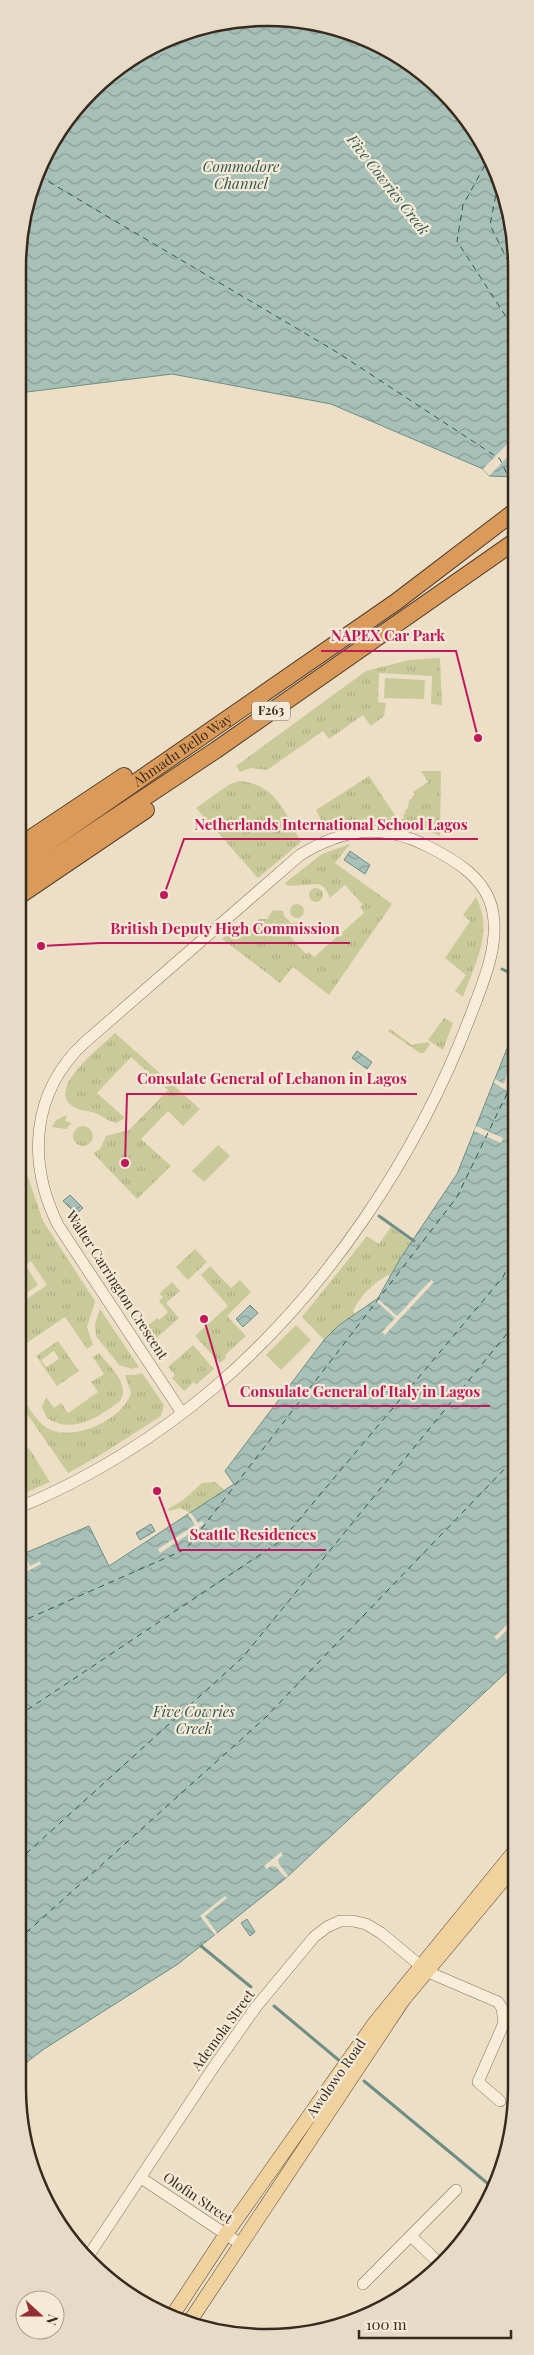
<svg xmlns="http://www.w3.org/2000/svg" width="534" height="2355" viewBox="0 0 534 2355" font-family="'Playfair Display',serif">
	<defs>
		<pattern id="grass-tufts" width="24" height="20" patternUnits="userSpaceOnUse" patternTransform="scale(1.25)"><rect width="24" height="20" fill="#c8cb99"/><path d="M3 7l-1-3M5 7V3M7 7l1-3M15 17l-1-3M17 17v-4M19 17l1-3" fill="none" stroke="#adae83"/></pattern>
		<pattern id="water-waves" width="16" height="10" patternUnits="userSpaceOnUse" patternTransform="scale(1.25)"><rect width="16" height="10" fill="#a7c1b8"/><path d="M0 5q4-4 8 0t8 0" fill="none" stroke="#899d95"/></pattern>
	</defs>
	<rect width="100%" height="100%" fill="#eddfc5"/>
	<g fill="url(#grass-tufts)" fill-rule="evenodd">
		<path d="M440,658L442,705L431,704L432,676L379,673L378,702L386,703L384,716L371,726L363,715L329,739L323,731L267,770L251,768L240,772L236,766L366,671L409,660Z"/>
		<path d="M421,771H441L440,836C406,819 362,812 326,829L316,810L369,776L399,821L404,818L403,815L406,813L405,810L408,808L409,801L415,794L413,792L428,782Z"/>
		<path d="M240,781C277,785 285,813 301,842L258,878L196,808L230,784Z"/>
		<path d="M350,844L335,863L392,904L329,995L293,967L280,983L222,939L232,930L238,936L242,932L245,934L259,919H267L273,910L283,911L284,916L291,923L303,922L289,935L306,954L309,952L314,957L364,913L360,907L363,905L345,885L330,898L325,888L319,884L288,886L285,883L322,854Z"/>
		<circle cx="316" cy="895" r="7"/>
		<path d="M476,897C494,931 475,964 463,997L455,991L466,975L445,958L470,921L463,915Z"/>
		<circle cx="297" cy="911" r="7"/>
		<path d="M444,1018L453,1023L443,1050L428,1040Z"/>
		<path d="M390,1029L412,1045L427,1042L430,1044L424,1053H420L388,1031Z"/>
		<path d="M115,1033L200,1109L183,1126L168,1111L141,1139L171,1166L137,1199L93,1153L100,1149L106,1136L129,1130L168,1090L131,1057L97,1093L125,1118L116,1123C108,1121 103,1116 95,1113C86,1110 77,1111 70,1104C50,1085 102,1046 115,1033Z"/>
		<path d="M67,1115L65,1121L72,1123L66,1129L52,1127L56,1120Z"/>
		<circle cx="83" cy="1136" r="10"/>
		<path d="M19,1173L28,1177L43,1221L95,1301L87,1327L93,1345L87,1349L65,1317L18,1349V1305L47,1285L31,1261L18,1270Z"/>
		<path d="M391,1227L413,1243L405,1252L390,1277L388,1275C372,1284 361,1295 353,1311L356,1315L338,1326L324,1340L302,1317L367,1236L379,1244Z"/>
		<path d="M195,1249L207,1262L188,1280L176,1267Z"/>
		<path d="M210,1266L231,1288L240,1280L251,1292L227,1316L246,1336L225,1355L226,1358L220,1363L195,1336L228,1306L201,1275Z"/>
		<path d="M172,1282L180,1291L166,1303L179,1318L152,1342L137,1326L139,1324L134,1319L136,1317L146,1327L157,1318L159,1320L168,1312L159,1301L163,1297L159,1294Z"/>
		<path d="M100,1309L139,1367L132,1369L119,1365L96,1336L95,1324Z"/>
		<path d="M58,1341L79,1371L57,1386L36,1356ZM54,1351L59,1359L46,1367L41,1360Z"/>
		<path d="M193,1345L214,1369L196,1385L194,1382L184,1391L172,1378L175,1375L168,1367Z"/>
		<path d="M99,1353C109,1366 131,1384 120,1401C99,1417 73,1435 47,1418L42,1407L46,1397L54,1408L61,1403L68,1413L98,1392L91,1382L104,1374L93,1357Z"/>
		<path d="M142,1373L164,1405L161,1416L102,1454L68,1473L18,1401V1391C26,1402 35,1421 47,1428C72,1443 123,1420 131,1393L125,1375H134Z"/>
		<path d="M29,1448L50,1482L18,1496V1454Z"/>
		<path d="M215,1482L225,1490L191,1513L180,1508L169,1511L168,1509L183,1500L202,1483Z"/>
	</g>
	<g fill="#c8cb99">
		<path d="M385,678L425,680L424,699L384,698Z"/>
		<path d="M218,1145L230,1156L204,1182L192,1171Z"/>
		<path d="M28,1269L38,1285L18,1299V1276Z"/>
		<path d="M296,1325L311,1340L281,1370L266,1355Z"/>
	</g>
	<g fill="url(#water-waves)" stroke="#6e8f85">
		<path d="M300,20L378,43L444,91L491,157L514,235V477L489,476L483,469L331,404L172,374L19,393L20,234L51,142L115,69L203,26Z"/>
		<path d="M350,851L370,865L365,874L344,860Z"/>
		<path d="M514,1031V1665L286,1878L178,1964L44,2049L18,2069V1556L89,1526L109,1566L234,1484L225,1471L324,1340L338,1326L378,1298L400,1259L457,1174Z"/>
		<path d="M357,1051L372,1062L367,1069L352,1058Z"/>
		<path d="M70,1195L83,1208L76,1214L63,1201Z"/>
		<path d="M250,1305L258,1313L243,1327L236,1319Z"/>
		<path d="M151,1524L155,1531L140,1540L136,1533Z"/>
		<path d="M247,1919L255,1932L250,1936L241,1923Z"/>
	</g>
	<g fill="#eddfc5">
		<path d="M514,437V450L489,476L483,469Z"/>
		<path d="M514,1068V1087L512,1089L514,1091V1095L494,1083L495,1079L504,1084L507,1073L511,1075Z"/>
		<path d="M476,1126L503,1138L501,1143L474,1131Z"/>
		<path d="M431,1280L434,1282L385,1335L382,1332L395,1318L376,1301L378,1299L397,1316Z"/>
		<path d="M191,1513L198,1523L202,1521L204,1524L160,1553L158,1549L195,1525L188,1514Z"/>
		<path d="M24,1553L30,1566L40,1561L41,1564L20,1575L18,1572L28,1567L22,1554Z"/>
		<path d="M514,1618V1623L497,1640L494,1637Z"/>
		<path d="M281,1852L283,1855L278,1859L279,1864L288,1876L286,1878L276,1867L271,1866L267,1869L264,1866Z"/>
		<path d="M225,1896L227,1898L205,1916L217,1933L215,1935L200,1916Z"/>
	</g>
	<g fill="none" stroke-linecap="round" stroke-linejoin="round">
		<g stroke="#6e8f85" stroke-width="3">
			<path d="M502,969L514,975"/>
			<path d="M379,1216L414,1241"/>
			<path d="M201,1946L251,1987"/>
			<path d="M274,2006L341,2062"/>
			<path d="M364,2081L492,2187"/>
		</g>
		<g stroke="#2f5853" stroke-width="1" stroke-dasharray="6 5" stroke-linecap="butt">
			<path d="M490,156L463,205L457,241L514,329"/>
			<path d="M39,176L335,351L500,459L514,490"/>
			<path d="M500,186L497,189L490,225L514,273"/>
			<path d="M18,1623L186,1549L457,1197L514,1079"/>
			<path d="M18,1716L282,1540L503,1277L514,1254"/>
			<path d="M18,1861L243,1657L514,1325"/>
			<path d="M18,1940L265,1718L514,1459"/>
		</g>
		<defs>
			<g id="minor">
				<path d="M18,1508C90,1478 155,1438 215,1387C328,1290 417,1156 470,1017C482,985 499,948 493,913C487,878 455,860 427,846C380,822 343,829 300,855L84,1043C31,1093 27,1162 58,1225L182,1413"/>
				<path d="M141,2178L239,2243"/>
				<path d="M412,2237L439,2263"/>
				<path d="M87,2258L213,2068L256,2007L314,1937L327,1927L340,1921H353L366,1924L381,1933L428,1972L498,2002L502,2008L504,2023L478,2082L500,2101"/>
				<path d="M363,2284L456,2190"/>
			</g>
			<g id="major">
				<path d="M172,2316L226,2234L374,2024L514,1852"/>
				<path d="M190,2321L403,2000L514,1867"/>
			</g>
			<g id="highway">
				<path d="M19,846L124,776"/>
				<path id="s1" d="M19,863L396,602L514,512"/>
				<path d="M19,881L216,750L514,542"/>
				<path d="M19,896L146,810"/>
			</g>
		</defs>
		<use href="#minor" stroke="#88715c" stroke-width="12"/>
		<use href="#major" stroke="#564030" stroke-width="15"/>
		<use href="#highway" stroke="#564030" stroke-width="18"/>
		<use href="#minor" stroke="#f8edd9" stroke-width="11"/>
		<use href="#major" stroke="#efd29e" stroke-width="14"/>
		<use href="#highway" stroke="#da9a59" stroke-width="16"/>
	</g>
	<g text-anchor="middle" stroke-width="4.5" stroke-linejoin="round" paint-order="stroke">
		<rect fill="#f5ead5" stroke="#716456" stroke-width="1" x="252" y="701.5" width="38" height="19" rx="4"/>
		<g font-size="12" font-weight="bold" fill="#392a1f">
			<text x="271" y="715">F263</text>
		</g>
		<g font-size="14" fill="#392a1f" stroke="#f5ead5">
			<text dy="5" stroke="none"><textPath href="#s1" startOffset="199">Ahmadu Bello Way</textPath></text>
			<text transform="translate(117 1285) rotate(57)" y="5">Walter Carrington Crescent</text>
			<text transform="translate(223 2030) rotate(-54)" y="5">Ademola Street</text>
			<text transform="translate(336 2078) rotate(-55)" y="5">Awolowo Road</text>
			<text transform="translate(198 2198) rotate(34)" y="5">Olofin Street</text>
		</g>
		<g font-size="15" font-style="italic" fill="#2f5853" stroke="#f5ead5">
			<text x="241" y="172">Commodore<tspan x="241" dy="17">Channel</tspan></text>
			<text transform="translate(388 185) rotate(52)" y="5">Five Cowries Creek</text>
			<text x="194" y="1717">Five Cowries<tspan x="194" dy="17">Creek</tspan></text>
		</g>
	</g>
	<path d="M0 0H534V2355H0ZM267 26H267A241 241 0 0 1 508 267V2088A241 241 0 0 1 267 2329H267A241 241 0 0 1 26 2088V267A241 241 0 0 1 267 26Z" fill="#e6dbc6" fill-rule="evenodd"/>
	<path fill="none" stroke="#392a1f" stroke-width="2.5" d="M267 26H267A241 241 0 0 1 508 267V2088A241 241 0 0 1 267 2329H267A241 241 0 0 1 26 2088V267A241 241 0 0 1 267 26Z"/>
	<path fill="none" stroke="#c2185b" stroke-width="2" d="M478 738L456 651H321M164 895L184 839H478M41 946L100 943H350M125 1163L127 1094H417M204 1319L229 1406H490M157 1491L179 1550H326"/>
	<g fill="#c2185b" stroke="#f5ead5" stroke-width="2">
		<circle cx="478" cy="738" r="5"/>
		<circle cx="164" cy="895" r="5"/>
		<circle cx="41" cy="946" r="5"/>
		<circle cx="125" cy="1163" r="5"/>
		<circle cx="204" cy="1319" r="5"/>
		<circle cx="157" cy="1491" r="5"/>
	</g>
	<g font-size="15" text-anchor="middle" font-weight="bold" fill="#c2185b" stroke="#f5ead5" stroke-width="4.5" stroke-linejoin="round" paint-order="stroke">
		<text x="388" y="641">NAPEX Car Park</text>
		<text x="331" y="830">Netherlands International School Lagos</text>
		<text x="225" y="934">British Deputy High Commission</text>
		<text x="272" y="1084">Consulate General of Lebanon in Lagos</text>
		<text x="360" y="1397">Consulate General of Italy in Lagos</text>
		<text x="253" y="1540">Seattle Residences</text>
	</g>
	<g transform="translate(40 2315) rotate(111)"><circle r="24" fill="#f5ead5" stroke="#aa9d8c"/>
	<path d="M0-4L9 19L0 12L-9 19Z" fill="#962d33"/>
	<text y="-8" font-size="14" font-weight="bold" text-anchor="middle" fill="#392a1f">N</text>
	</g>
	<path d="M359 2330v8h152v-8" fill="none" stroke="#392a1f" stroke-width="2.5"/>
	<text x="366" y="2330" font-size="15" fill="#392a1f" stroke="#f5ead5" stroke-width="4" paint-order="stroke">100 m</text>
</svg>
